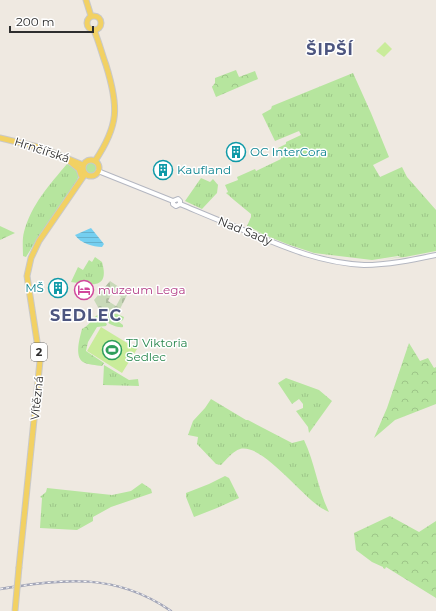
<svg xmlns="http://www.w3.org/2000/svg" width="436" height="611" viewBox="0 0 436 611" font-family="Montserrat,sans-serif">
	<defs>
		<pattern id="grass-tufts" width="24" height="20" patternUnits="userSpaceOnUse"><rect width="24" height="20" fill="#b6e59e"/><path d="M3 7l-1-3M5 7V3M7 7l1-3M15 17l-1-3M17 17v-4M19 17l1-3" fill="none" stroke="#9dc588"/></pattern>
		<pattern id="forest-crowns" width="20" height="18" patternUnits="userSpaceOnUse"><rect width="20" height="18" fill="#b6e59e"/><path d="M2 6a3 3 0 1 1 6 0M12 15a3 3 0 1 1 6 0" fill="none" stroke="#9dc588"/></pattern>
		<pattern id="cemetery-stones" width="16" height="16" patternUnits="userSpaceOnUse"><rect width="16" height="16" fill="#c8d9b8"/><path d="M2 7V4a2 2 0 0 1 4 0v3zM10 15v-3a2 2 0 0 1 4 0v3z" fill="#acbb9e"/></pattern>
		<pattern id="water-rules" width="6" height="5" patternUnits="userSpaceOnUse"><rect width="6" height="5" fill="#75cff0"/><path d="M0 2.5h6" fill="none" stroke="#66b2ce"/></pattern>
	</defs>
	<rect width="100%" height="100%" fill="#efe9e1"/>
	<g fill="url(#grass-tufts)">
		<path d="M353,73L371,113L389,157L373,165L380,177L402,167L407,177L436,210V251L405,257L384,259L401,257L398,256L372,260L314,253L287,244L247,228L262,233L247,226L251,217V214L234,200L226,193L228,192L225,185L238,180L237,177L255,169L256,171L281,159V157L287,154V153L281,155L278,148L286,144V142L301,135L299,131L275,141L262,114L271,109L272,106Z"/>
		<circle cx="91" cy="168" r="5.5"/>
		<path d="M67,164C75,168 81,171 77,181L39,236L26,257L23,256C23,249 22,239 24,232C31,205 50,184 67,164Z"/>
		<path d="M201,178L210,182L213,179L218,185L217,193L202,209L185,201Z"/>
		<path d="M95,257L102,262C110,290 91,285 71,282L78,267L83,270L89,260L92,262Z"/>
		<path d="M104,365L129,380L138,379L139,386L103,385Z"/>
		<path d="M286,378L319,390L332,401L309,433L308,427L296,411L303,408V404L299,399L292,404L278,383Z"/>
		<path d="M211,399L246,420H248L292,443L304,440C315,463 318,490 329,512C305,503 265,443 240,449C233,451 226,460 221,465L216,464L197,444L198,437L188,435L193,421L205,408Z"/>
		<path d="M225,476L229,478L239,498L217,508L194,517L186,497V493L209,484Z"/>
		<path d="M142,483L151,489L152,493L111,507L93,517V521L77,530L40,528L42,498L40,497L46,492L47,488L112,495L131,491Z"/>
	</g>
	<g fill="url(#forest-crowns)">
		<path d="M236,70L239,77L255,71L258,79L216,97L212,87L215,83V78Z"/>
		<path d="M0,226L15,233L0,240Z"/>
		<path d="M102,313L117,314L124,317L123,320L119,322L123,325V327C118,328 111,325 107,322L109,320L107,319L104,321L107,324L106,326L97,327L88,342L86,351L104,363L102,366C96,365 88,365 83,362C74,356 80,337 82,329C92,324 92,316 102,313Z"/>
		<path d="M409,343L420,361L428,358L434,368L436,367V404L395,420L374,438L387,408Z"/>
		<path d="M390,516L419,532L436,521V598L386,567L385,569L383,568V567L372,562L356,550L354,533Z"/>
	</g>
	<path fill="url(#cemetery-stones)" fill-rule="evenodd" d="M110,281L128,293L118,313L100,311L94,300ZM117,292L119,293L118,295L121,297L116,306L108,301L112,293L115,294Z"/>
	<g fill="#c9ec9a">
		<path d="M385,42L392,49L384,57L376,51Z"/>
		<path d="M101,327L137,349L122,373L87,351Z"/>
	</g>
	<path fill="url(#water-rules)" d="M91,228L104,244L102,247C93,247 80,243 75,235Z"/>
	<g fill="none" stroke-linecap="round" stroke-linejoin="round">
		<defs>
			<g id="minor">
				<path d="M98,171L173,201L178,199L180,201V204"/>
				<path d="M173,201V204L176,206L180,204C204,214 227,224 251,233C288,249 323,263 364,265C388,265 412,260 436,255"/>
			</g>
			<g id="major">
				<path d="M86,0L91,16"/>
				<circle cx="94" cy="23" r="7"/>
				<path d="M94,30C99,42 102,54 106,65C119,107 119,125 95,161"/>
				<path d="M0,138L42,148L83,165"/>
				<circle cx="91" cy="168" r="8"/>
				<path d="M68,160L79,169L81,175"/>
				<path d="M19,567L40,361L27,276L31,258L39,241L85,174"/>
			</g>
		</defs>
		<use href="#minor" stroke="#b4b7c1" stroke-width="6"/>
		<use href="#major" stroke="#c9c9c9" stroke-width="7"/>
		<use href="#minor" stroke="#fff" stroke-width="4"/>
		<use href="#major" stroke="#f2d163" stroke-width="5"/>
		<defs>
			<path id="rail" d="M0,589C64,579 115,572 171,611"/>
		</defs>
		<use href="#rail" stroke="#a3a6b8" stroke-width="2.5"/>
		<use href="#rail" stroke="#fff" stroke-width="1" stroke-dasharray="3" stroke-linecap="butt"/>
		<defs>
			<path id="major-bridge" d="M15,611L19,567"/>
		</defs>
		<use href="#major-bridge" stroke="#c9c9c9" stroke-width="7" stroke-linecap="butt"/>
		<use href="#major-bridge" stroke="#f2d163" stroke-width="5"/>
	</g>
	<defs>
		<symbol id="building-ring" viewBox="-11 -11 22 22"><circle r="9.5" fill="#fff" stroke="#0f9aa8" stroke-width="1.5"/><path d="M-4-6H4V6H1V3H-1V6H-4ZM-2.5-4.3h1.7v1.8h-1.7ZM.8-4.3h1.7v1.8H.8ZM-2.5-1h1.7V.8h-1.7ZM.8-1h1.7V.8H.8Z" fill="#0f9aa8"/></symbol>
		<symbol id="hotel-ring" viewBox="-11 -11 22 22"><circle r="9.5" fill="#fff" stroke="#d1479c" stroke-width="1.5"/><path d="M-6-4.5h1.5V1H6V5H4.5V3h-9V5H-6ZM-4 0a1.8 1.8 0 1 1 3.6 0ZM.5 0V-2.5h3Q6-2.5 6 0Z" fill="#d1479c"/></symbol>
		<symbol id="stadium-ring" viewBox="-11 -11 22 22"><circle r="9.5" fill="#fff" stroke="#2e9e5b" stroke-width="1.5"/><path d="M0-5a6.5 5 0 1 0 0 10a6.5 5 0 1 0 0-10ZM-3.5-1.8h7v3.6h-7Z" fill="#2e9e5b"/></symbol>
	</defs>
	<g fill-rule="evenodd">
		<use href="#building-ring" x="225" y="141" width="22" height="22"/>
		<use href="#building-ring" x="152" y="159" width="22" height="22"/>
		<use href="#building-ring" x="47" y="277" width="22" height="22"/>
		<use href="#hotel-ring" x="73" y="279" width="22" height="22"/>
		<use href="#stadium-ring" x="101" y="339" width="22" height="22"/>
	</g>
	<g text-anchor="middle" stroke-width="3" stroke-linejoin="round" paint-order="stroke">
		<rect fill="#fff" stroke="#6d6d6d" stroke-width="1" x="31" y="343" width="16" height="18" rx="3"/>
		<g font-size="11" font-weight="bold" fill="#2e2e2e">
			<text x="39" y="356">2</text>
		</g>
		<g font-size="12" fill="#2e2e2e" stroke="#fff">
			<text transform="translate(42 150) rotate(18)" y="4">Hrnčířská</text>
			<text transform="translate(245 231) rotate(22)" y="4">Nad Sady</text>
			<text transform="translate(37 398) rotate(-84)" y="4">Vítězná</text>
		</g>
		<g font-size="12" fill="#0d838f" stroke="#fff" text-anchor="start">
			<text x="250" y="156">OC InterCora</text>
			<text x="177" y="174">Kaufland</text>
			<text x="44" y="292" text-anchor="end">MŠ</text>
		</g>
		<g font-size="12" fill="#b23c85" stroke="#fff" text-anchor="start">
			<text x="98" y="294">muzeum Lega</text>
		</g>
		<g font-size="12" fill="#27864d" stroke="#fff" text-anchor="start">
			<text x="126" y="347">TJ Viktoria<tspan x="126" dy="14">Sedlec</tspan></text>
		</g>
		<g font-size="16" font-weight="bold" letter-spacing="1" fill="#4d5680" stroke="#fff">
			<text x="330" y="55">ŠIPŠÍ</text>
			<text x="86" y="321">SEDLEC</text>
		</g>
	</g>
	<path d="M10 26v6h83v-6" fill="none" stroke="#2e2e2e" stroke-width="2"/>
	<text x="16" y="26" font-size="12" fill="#2e2e2e" stroke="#ffffff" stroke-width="3" paint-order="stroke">200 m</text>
</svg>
